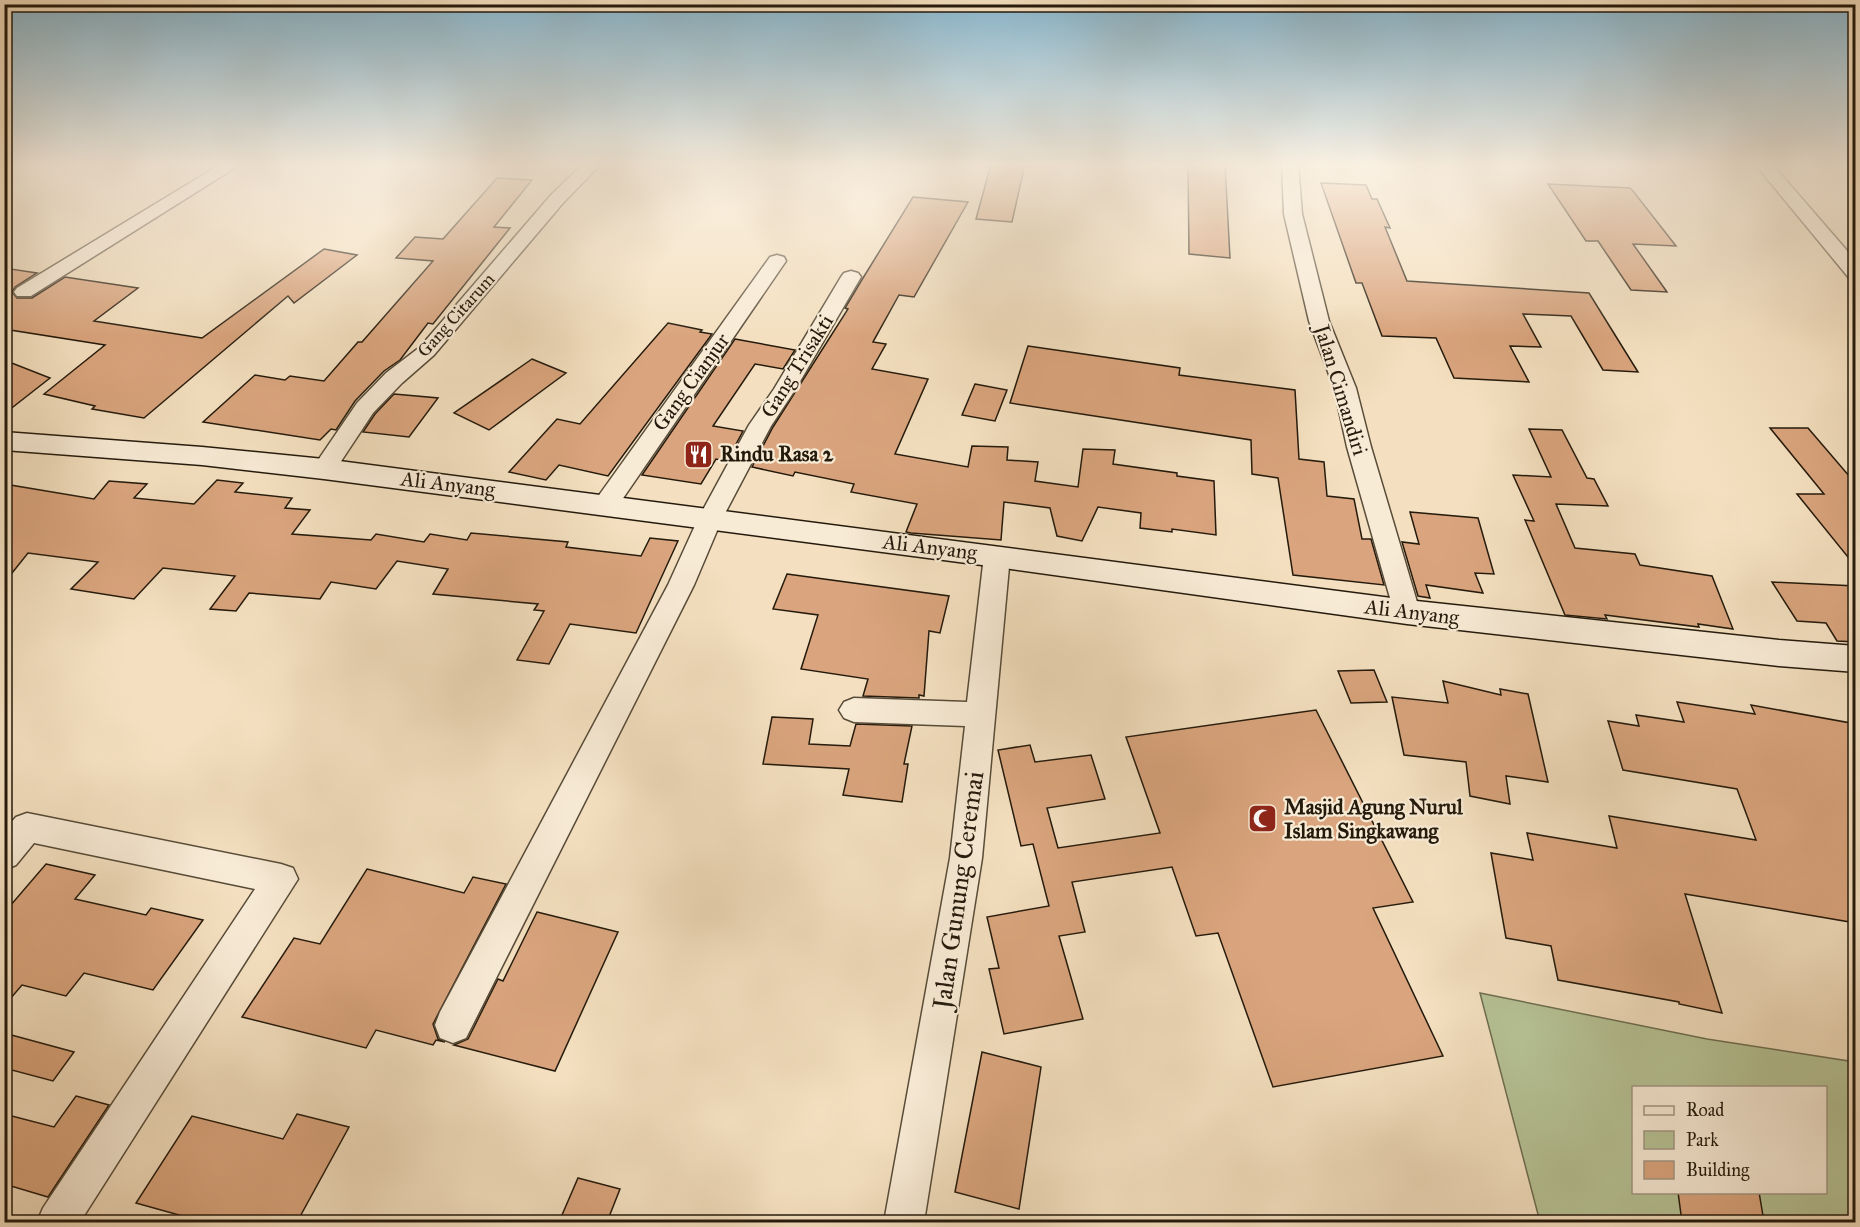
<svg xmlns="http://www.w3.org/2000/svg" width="1860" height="1227" viewBox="0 0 1860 1227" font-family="'IM FELL Great Primer',serif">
	<rect width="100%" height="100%" fill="#f4e0c0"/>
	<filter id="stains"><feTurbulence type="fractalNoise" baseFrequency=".00333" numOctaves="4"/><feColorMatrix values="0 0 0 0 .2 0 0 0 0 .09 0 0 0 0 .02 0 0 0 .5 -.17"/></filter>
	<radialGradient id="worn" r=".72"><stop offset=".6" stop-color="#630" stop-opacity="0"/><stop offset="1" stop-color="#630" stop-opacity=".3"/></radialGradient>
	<path fill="#b6c396" stroke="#6d6e51" stroke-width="1.5" fill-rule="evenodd" d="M1480,993L1707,1039L1855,1062V1222H1540ZM1634,1088H1826V1192H1634Z"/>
	<g fill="#daa57e" stroke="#241a0c" stroke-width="1.5">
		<path d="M991,164H1025L1012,222L976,219Z"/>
		<path d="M1188,164H1225L1230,258L1189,254Z"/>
		<path d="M497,178L532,180L494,227L510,228L433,324L428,323L400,360L384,371L355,401L336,430L331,429L320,440L203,422L255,375L285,380L290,376L324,381L358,342H362L433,261L396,258L415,237L443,239Z"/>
		<path d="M1321,183L1366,185L1372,199H1377L1390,228L1385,227L1407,281L1589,293L1638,372L1603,370L1571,316L1523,314L1541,347L1510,346L1529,382L1454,378L1436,338L1382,336L1362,283H1356Z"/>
		<path d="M1548,184L1630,188L1633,191L1676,246L1633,244L1667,292L1631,290L1598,241H1586Z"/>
		<path d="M913,197L968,202L914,297L899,295L873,342L886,344L872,369L928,379L895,454L968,467L972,446L1008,447L1007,460L1038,462L1035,481L1078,487L1083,449L1115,450L1113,464L1177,473V476L1214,481L1216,535L1172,529V532L1140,528L1141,513L1098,507L1082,541L1057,536L1050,508L1004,502L1001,540L911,533L906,532L917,504L851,492L854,484L795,472L793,476L752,467L773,427L848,309L845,308L863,278Z"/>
		<path d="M324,249L357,255L294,303L288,296L144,418L92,409L95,406L44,394L105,345L4,329V268L37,273L15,287L12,292L17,298H32L65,277L138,288L94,321L202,338Z"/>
		<path d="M668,323L702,330L700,332L712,334L608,476L559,465L546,480L509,472L557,419L580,424Z"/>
		<path d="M735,339L795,350L783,369L755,364L713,426L743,431L727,461L716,459L701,484L642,475Z"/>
		<path d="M1028,346L1180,368L1179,375L1295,390L1299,459L1324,462L1327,496L1354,499L1362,539H1371L1384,585L1293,575L1278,478L1252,474L1251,440L1010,403Z"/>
		<path d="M532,359L566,373L489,430L454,413Z"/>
		<path d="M4,360L50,378L4,414Z"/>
		<path d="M975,384L1007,390L995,421L962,415Z"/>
		<path d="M394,394L438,398L409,437L363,432L375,414Z"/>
		<path d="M1770,428H1808L1856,484V567L1797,494H1824Z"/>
		<path d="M1529,429L1562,430L1587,478L1594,479L1608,506L1556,504L1575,548L1635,554L1640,565L1712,576L1733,629L1698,624L1699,627L1605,615L1607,619L1565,615L1525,520L1534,521L1513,475L1551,477Z"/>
		<path d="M217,480L243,483L235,492L292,498L285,508L310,510L292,534L371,540L376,534L424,542L430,534L467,540L471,533L568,542L566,547L641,556L650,538L678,541L636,633L570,624L549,664L517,660L544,611L534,610L538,604L433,594L448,569L397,561L376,589L331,582L320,599L249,593L236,611L210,609L235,576L163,568L134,599L71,589L98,562L28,553L4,583V484L94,499L109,481L147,484L134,498L194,504Z"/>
		<path d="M1410,512L1478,518L1494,574L1475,573L1483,593L1426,585L1430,598L1418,596L1402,542L1419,544Z"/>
		<path d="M787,574L949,596L940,633L929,631L924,696L919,695V698L863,696L868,679L801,669L818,615L773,609Z"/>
		<path d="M1772,582L1856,586V642L1837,641L1826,623L1797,621Z"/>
		<path d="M1374,670L1387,702L1351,703L1338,671Z"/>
		<path d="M1443,681L1501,695L1500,689L1528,694L1548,782L1506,776L1510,804L1470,796L1466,762L1404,755L1392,697L1448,703Z"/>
		<path d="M1677,702L1755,714L1751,705L1856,724V923L1685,894L1722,1013L1679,1004V1002L1558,980L1551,946L1506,938L1491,853L1533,860L1527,833L1617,848L1609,816L1756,840L1737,789L1623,770L1608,721L1639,726L1636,715L1684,722Z"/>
		<path d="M1316,710L1413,902L1373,908L1443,1056L1273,1087L1218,933L1196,936L1172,867L1072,882L1085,932L1059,936L1083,1019L1004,1034L989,969L999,968L987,917L1049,906L1033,844L1021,846L998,750L1030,745L1035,762L1091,755L1105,799L1047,808L1058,848L1160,833L1126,737Z"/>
		<path d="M772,717L813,719L809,744L850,746L856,724L912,726L904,764H908L902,802L843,795L849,769L763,764Z"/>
		<path d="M46,864L95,875L75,899L146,915L151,908L203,920L153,990L84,973L66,996L22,985L4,1006V913Z"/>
		<path d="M367,869L464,893L473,877L506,884L433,1024L438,1039L445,1042L436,1040L433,1045L376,1030L366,1048L242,1017L294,938L320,944Z"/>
		<path d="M537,912L618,932L555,1071L454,1045L468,1039L498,979L503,981Z"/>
		<path d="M4,1033L74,1052L53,1081L4,1068Z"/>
		<path d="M982,1052L1041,1067L1019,1209L955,1192Z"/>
		<path d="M76,1096L109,1105L48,1197L4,1184V1114L54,1127Z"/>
		<path d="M297,1114L349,1127L297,1222H204L136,1203L192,1116L283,1139Z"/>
		<path d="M578,1178L620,1189L607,1222H559Z"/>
		<path d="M1678,1192H1759L1764,1222H1682Z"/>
	</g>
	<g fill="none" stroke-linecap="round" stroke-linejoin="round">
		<defs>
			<g id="street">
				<path d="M221,164H241L31,296H17L14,292L17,288Z"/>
				<path d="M583,164H601L563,203L434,355L402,383L373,413L332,475L324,477L316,475L312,469L357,403L386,373L420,347L551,195Z"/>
				<path d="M1282,164H1298L1302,214L1329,321L1356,388L1371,447L1420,612L1417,619L1407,622L1397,619L1394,612L1347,447L1334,388L1309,321L1284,214Z"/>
				<path d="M1755,164H1772L1856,261V280L1849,278Z"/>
				<path d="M777,255L784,257L786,261L615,510L606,512L597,510L594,504L597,498L770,257Z"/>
				<path d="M851,271L858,273L861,277L795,390L771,426L722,519L694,585L466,1038L453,1043L440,1038L435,1025L440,1012L668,585L698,519L749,425L774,389L841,277L844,273Z"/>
				<path d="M997,547L1006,549L1010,556L982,858L924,1222H884L950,858L965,726L854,722L844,718L839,710L844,702L854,698L967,702L984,556L988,549Z"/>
				<path d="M27,813L281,864L293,868L298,879L80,1222H37L43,1208L255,889L34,843L16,865L4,870V830L16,817Z"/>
			</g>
			<path id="secondary" d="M4,432L202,447L324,459L1407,600L1779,640L1856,646V672L1779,666L1407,624L997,567L324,479L202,465L4,450Z"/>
		</defs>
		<use href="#street" stroke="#584c39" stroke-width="3"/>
		<use href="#secondary" stroke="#241a0c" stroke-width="3"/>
		<use href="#street" fill="#f8ebd6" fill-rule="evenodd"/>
		<use href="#secondary" fill="#f8ebd6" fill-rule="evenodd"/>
	</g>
	<linearGradient id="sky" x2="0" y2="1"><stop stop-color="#89b8d0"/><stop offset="0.49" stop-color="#faf1e3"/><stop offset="1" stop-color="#faf1e3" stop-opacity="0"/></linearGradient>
	<rect width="1860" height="336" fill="url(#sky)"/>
	<defs>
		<symbol id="restaurant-square" viewBox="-11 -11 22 22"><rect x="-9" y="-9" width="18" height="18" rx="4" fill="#8f2418" stroke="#f8ebd6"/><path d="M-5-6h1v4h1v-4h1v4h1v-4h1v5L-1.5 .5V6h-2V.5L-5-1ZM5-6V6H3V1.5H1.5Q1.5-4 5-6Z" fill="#fff"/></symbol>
		<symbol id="mosque-square" viewBox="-11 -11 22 22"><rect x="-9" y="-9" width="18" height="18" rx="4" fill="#8f2418" stroke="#f8ebd6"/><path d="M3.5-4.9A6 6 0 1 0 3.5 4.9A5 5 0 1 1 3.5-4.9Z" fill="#fff"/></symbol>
	</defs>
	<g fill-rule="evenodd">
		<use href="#restaurant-square" x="682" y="438" width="33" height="33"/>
		<use href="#mosque-square" x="1246" y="802" width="33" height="33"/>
	</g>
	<g text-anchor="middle" stroke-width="4.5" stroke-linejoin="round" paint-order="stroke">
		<g font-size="18" fill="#241a0c" stroke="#f8ebd6">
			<text transform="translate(456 315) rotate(-48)" y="6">Gang Citarum</text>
		</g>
		<g font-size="21" fill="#241a0c" stroke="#f8ebd6">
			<text transform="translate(797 366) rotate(-58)" y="7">Gang Trisakti</text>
			<text transform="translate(691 382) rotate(-54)" y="7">Gang Cianjur</text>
			<text transform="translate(1341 390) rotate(73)" y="7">Jalan Cimandiri</text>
			<text transform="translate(448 484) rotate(7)" y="7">Ali Anyang</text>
			<text transform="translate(930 547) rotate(7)" y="7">Ali Anyang</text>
			<text transform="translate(1412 612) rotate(7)" y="7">Ali Anyang</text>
		</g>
		<g font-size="21" font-weight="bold" fill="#241a0c" stroke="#f8ebd6" text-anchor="start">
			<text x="720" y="461">Rindu Rasa 2</text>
			<text x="1284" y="814">Masjid Agung Nurul<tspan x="1284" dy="24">Islam Singkawang</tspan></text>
		</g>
		<g font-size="26" fill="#241a0c" stroke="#f8ebd6">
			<text transform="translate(958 890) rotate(-82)" y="9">Jalan Gunung Ceremai</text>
		</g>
	</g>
	<rect width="1860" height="1227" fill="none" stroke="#f4e0c0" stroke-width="24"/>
	<rect x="6" y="6" width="1848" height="1215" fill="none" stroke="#241a0c" stroke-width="3"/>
	<rect x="12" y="12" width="1836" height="1203" fill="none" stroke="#241a0c" stroke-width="1.5"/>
	<rect x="1632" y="1086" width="195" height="108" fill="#f8ebd6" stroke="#a39785" stroke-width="1.5"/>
	<rect x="1644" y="1106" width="30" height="9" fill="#f8ebd6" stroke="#a39785" stroke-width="1.5"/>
	<text x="1686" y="1116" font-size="18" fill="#241a0c">Road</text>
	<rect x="1644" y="1131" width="30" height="18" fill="#b6c396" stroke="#a39785" stroke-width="1.5"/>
	<text x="1686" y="1146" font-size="18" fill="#241a0c">Park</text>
	<rect x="1644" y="1161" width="30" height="18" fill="#daa57e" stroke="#a39785" stroke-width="1.5"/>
	<text x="1686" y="1176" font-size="18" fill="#241a0c">Building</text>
	<rect width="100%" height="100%" filter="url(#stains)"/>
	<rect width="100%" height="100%" fill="url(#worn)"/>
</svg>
